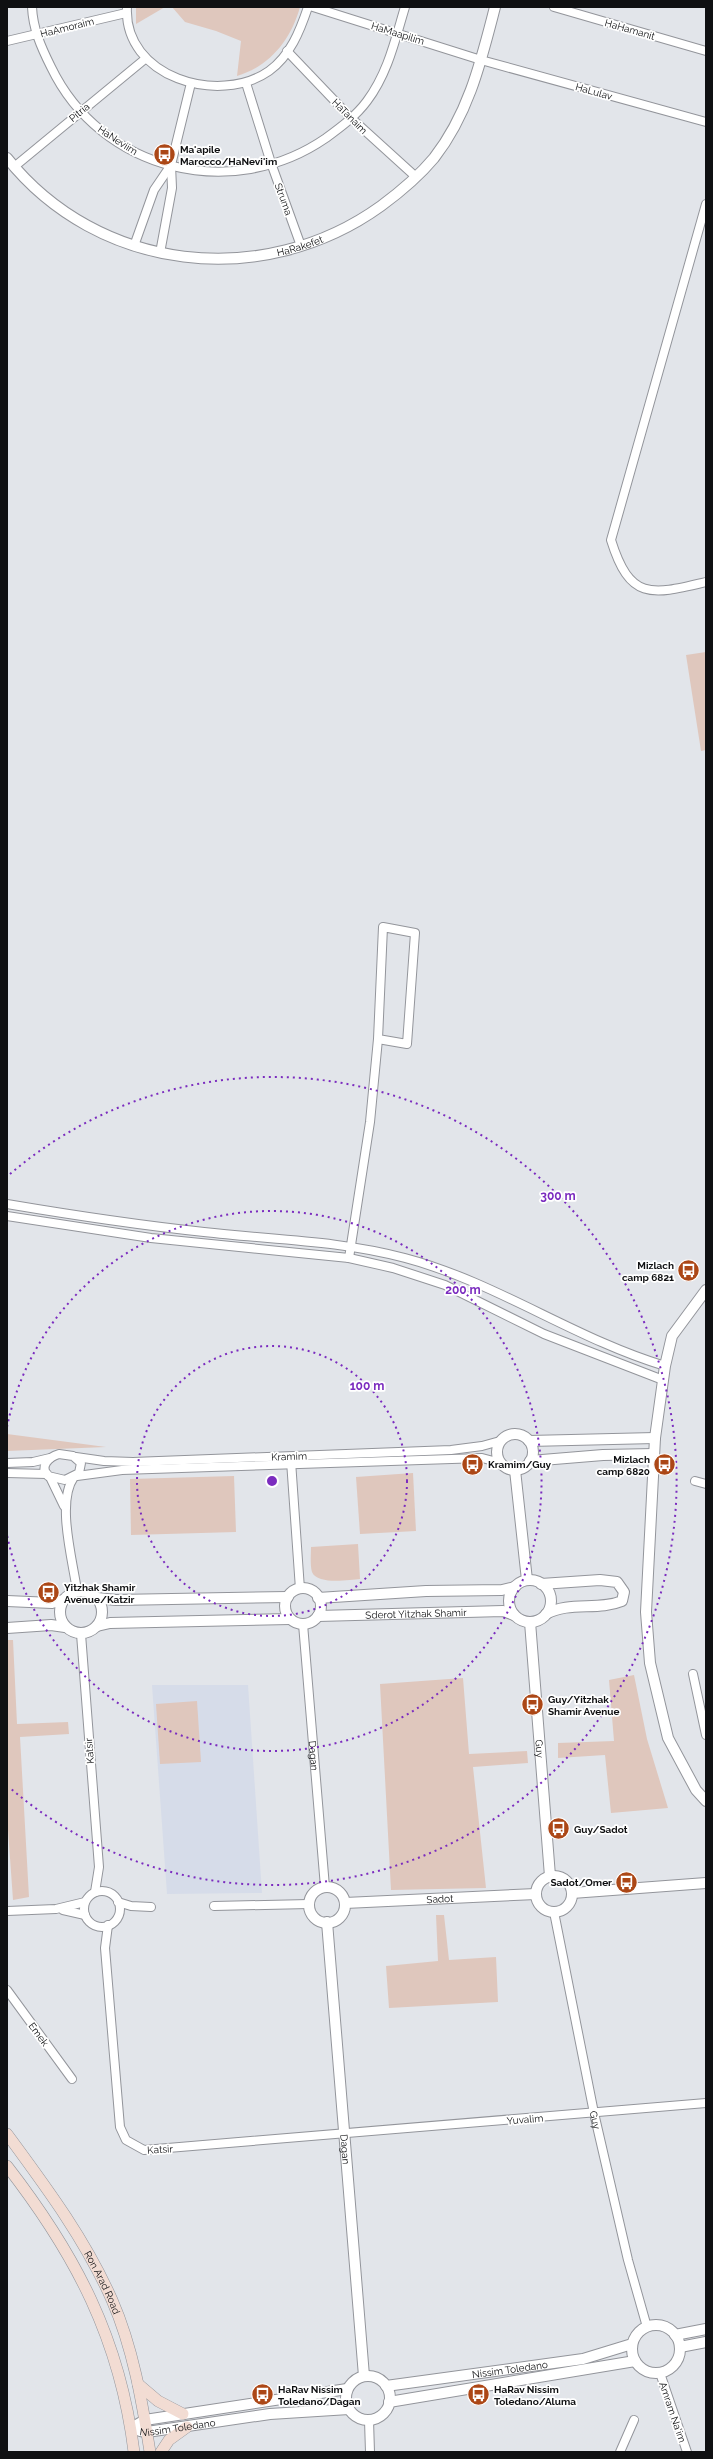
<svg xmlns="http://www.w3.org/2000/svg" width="713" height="2459" viewBox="0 0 713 2459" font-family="Raleway,sans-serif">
	<rect width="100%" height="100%" fill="#e2e5ea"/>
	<path fill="#d6dce9" d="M152,1685H248L262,1893L167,1894Z"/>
	<g fill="#dfc7bd">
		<path d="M136,7H165L136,24Z"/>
		<path d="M172,7H300C291,40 270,66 237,76L241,41L216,31L185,22Z"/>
		<path d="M706,652V750L701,751L686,655Z"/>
		<path d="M7,1434L106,1447L7,1451Z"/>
		<path d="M413,1473L416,1531L360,1534L356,1477Z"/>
		<path d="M234,1476L236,1532L131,1535L130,1479Z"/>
		<path d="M358,1544L360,1579C349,1580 317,1585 312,1572C310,1565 311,1554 311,1547Z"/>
		<path d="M7,1640H13L17,1724L68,1722L69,1734L20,1737L29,1897L13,1900L7,1816Z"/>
		<path d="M634,1675L647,1739L668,1808L611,1813L605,1755L558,1758V1743L614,1741L609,1680Z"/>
		<path d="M463,1678L469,1754L527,1751L528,1763L473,1767L486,1888L391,1890L380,1684Z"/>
		<path d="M197,1701L201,1762L160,1764L156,1704Z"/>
		<path d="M436,1915H444L449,1960L496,1957L498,2002L389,2008L386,1966L438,1961Z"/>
	</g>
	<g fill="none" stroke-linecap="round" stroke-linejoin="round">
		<defs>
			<g id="minor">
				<path d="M32,7C33,29 41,47 51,67C101,171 232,203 326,138C341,127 356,116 367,101C388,73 395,40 405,7"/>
				<path d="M127,7C123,77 219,106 269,71C290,56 300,31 308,7"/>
				<path d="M313,7L481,60L706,122"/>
				<path d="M554,7L706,51"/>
				<path d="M7,41L126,13"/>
				<path d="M287,51L351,118L416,177"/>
				<path d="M246,83L271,163L301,246"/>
				<path d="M14,167L145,59"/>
				<path d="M706,204L611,540C630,601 651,595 706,582"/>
				<path d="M134,246L154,190L171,165"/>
				<path d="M160,253L172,188L171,165L191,83"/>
				<path d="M7,1204C72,1215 139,1225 204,1232C273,1240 337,1240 405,1258C496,1282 575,1339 665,1366"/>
				<path d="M7,1216L151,1238L349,1258L393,1268L445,1285L544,1334L663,1380"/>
				<path d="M349,1258L370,1122L378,1039L383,927L415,933L407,1044L378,1039"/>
				<path d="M59,1454L73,1456L81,1463L79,1473L65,1480L48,1476C39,1466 49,1457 59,1454Z"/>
				<path d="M76,1457L104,1461L133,1462L451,1450L482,1446L500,1441"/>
				<path d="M291,1461L300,1589"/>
				<path d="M7,1463L33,1462L50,1458"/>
				<path d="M7,1473L47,1474"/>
				<path d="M77,1476L122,1470L482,1458L501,1463"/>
				<path d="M50,1477L64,1506"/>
				<path d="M74,1477C56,1502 73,1561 77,1591"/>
				<path d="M695,1481L706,1484"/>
				<path id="s1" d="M303,1624L325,1887"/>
				<path d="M81,1634L99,1867L95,1892"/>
				<path d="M693,1674L706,1735"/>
				<circle cx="102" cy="1909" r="18"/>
				<path d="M118,1902L131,1906L151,1907"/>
				<path d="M214,1906L309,1904"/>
				<path d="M63,1910L85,1915"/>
				<path d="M7,1911L56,1909L85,1902"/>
				<path id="s2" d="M554,1912L594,2113L628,2260L647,2327"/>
				<path d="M108,1925L105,1948L120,2127L126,2140L144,2150L706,2103"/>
				<path d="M7,1990L72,2079"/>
				<path d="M660,2373L687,2452"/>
				<path d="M369,2420L370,2452"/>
				<path d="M620,2452L634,2420"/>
			</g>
			<g id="tertiary">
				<path id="s3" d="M7,158C98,272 263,291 381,206C400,192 419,176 434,158C469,113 481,61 495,7"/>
				<path d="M706,1290L672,1336L665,1366L655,1438L646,1612L650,1663L668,1738L696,1790L706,1801"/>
				<circle cx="515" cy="1452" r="18"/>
				<path d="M529,1441L655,1438"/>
				<path d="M530,1461L603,1455L654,1454"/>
				<path d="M515,1470L527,1580"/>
				<circle cx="530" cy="1601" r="21"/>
				<path d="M541,1584L600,1580L617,1582L624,1592L622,1601C598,1611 569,1601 546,1614"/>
				<circle cx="303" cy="1606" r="18"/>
				<circle cx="81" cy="1612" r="21"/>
				<path d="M97,1598L116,1600L288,1597"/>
				<path d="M318,1598L426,1591L502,1590L515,1587"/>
				<path d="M7,1601L52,1603L63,1600"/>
				<path id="s4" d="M318,1616L503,1611L514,1615"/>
				<path id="s5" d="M530,1622L550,1876"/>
				<path d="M97,1626L110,1623L290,1619"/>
				<path d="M7,1628L51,1625L65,1627"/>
				<circle cx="554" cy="1894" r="18"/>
				<circle cx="327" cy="1905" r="18"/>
				<path d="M572,1893L706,1883"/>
				<path id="s6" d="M345,1903L536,1894"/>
				<path id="s7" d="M327,1922L364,2376"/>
				<circle cx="656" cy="2349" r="24"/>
				<path d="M675,2335L706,2329"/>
				<path d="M680,2347L706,2342"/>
				<circle cx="368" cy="2398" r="22"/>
				<path id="s8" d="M386,2386L583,2359L632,2344"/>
				<path d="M389,2402L635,2361"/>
				<path d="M131,2428L145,2420L347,2389"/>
				<path id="s9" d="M140,2431L147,2432L270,2414L349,2409"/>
			</g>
			<g id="secondary">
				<path id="s10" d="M7,2134C46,2187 85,2239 112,2300C133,2348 142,2401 150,2452"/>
				<path d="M7,2166C76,2255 120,2339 134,2452"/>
				<path d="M138,2384L158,2401L183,2414"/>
				<path d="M161,2452L169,2440L187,2427"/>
			</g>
		</defs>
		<use href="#minor" stroke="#93959b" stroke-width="10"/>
		<use href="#tertiary" stroke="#93959b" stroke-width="12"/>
		<use href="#secondary" stroke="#93959b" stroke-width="12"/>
		<use href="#minor" stroke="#fff" stroke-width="8"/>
		<use href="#tertiary" stroke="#fff" stroke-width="10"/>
		<use href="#secondary" stroke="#f2dcd3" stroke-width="11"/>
	</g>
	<g fill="none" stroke="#7b2cbf" stroke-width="2" stroke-dasharray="2 4">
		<circle cx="272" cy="1481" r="135"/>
		<path d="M7 1427A270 270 0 1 1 7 1535"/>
		<path d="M10 1174A404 404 0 1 1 10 1788"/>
	</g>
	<defs>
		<symbol id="bus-disc" viewBox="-11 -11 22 22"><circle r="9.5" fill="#ac4716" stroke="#fff"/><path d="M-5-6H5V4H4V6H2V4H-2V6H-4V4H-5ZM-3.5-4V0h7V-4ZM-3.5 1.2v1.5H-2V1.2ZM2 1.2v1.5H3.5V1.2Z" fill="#fff"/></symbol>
	</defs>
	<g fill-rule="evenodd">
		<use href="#bus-disc" x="152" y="142" width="25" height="25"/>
		<use href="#bus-disc" x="676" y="1258" width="25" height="25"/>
		<use href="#bus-disc" x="460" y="1452" width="25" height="25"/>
		<use href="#bus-disc" x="652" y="1452" width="25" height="25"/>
		<use href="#bus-disc" x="36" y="1580" width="25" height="25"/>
		<use href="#bus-disc" x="520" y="1692" width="25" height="25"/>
		<use href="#bus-disc" x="546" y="1816" width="25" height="25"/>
		<use href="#bus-disc" x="614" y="1870" width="25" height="25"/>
		<use href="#bus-disc" x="250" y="2382" width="25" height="25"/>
		<use href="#bus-disc" x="466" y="2382" width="25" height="25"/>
	</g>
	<g text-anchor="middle" stroke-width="3.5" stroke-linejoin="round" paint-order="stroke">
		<g font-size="10" fill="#0f1012" stroke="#fff">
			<text transform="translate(67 27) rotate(-14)" y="4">HaAmoraim</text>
			<text transform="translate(630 29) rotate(16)" y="4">HaHamanit</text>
			<text transform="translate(398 33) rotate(17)" y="4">HaMaapilim</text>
			<text transform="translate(594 91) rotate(16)" y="4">HaLulav</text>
			<text transform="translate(79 112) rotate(-40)" y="4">Pitria</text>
			<text transform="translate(350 116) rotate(45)" y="4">HaTanaim</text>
			<text transform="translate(118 140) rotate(33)" y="4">HaNeviim</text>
			<text transform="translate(284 199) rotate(70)" y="4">Struma</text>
			<text dy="4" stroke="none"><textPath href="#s3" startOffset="325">HaRakefet</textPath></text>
			<text transform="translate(289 1456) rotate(-2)" y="4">Kramim</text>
			<text dy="4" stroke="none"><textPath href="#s4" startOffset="98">Sderot Yitzhak Shamir</textPath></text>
			<text dy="4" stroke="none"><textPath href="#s5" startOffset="127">Guy</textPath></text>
			<text transform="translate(89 1751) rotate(-95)" y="4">Katsir</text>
			<text dy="4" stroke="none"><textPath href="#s1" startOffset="132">Dagan</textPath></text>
			<text dy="4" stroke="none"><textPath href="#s6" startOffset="95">Sadot</textPath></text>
			<text transform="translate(39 2034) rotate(54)" y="4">Emek</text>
			<text transform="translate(525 2119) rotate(-5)" y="4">Yuvalim</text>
			<text dy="4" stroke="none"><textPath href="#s2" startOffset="212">Guy</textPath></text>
			<text transform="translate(160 2149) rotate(-3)" y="4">Katsir</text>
			<text dy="4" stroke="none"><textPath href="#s7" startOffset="228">Dagan</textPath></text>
			<text dy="4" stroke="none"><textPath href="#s10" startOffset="177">Ron Arad Road</textPath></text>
			<text dy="4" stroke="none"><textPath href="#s8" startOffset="125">Nissim Toledano</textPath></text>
			<text transform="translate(673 2412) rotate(71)" y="4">Amram Na'im</text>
			<text dy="4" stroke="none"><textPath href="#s9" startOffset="38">Nissim Toledano</textPath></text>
		</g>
		<g font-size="10" font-weight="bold" fill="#0f1012" stroke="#fff" text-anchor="start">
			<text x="180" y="153">Ma'apile<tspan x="180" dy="12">Marocco/HaNevi'im</tspan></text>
			<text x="674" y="1269" text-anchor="end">Mizlach<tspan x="674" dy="12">camp 6821</tspan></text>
			<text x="650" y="1463" text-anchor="end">Mizlach<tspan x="650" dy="12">camp 6820</tspan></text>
			<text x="488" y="1468">Kramim/Guy</text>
			<text x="64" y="1591">Yitzhak Shamir<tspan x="64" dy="12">Avenue/Katzir</tspan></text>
			<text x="548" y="1703">Guy/Yitzhak<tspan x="548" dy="12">Shamir Avenue</tspan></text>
			<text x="574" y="1833">Guy/Sadot</text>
			<text x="612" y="1886" text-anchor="end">Sadot/Omer</text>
			<text x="278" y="2393">HaRav Nissim<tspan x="278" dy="12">Toledano/Dagan</tspan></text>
			<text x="494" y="2393">HaRav Nissim<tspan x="494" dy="12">Toledano/Aluma</tspan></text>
		</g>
	</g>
	<circle cx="272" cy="1481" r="6" fill="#7b2cbf" stroke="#fff" stroke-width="2"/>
	<g font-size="12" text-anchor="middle" font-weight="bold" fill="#7b2cbf" stroke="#fff" stroke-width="3.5" stroke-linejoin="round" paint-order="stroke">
		<text x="558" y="1200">300 m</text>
		<text x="463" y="1294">200 m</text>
		<text x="367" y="1390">100 m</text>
	</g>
	<rect width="713" height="2459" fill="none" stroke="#0f1012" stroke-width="16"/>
</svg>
